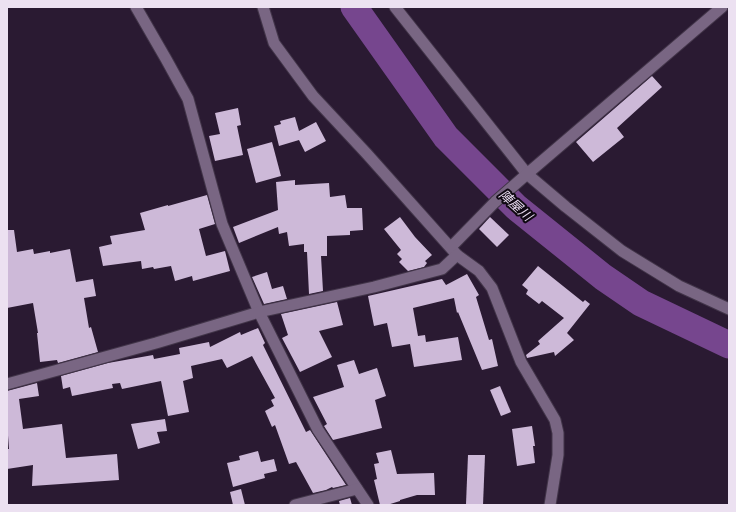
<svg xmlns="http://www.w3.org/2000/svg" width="736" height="512" viewBox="0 0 736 512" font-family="Georgia,'Noto Sans JP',serif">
	<rect width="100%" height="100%" fill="#2a1a32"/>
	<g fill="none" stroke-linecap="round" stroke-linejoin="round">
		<path stroke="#76468e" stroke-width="27" d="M354,7L446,137L516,207L603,277L641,303L729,345"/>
	</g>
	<g fill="#cdb9d8">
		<path d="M652,76L662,87L617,128L624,137L593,162L576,142Z"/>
		<path d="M238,108L241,125L237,126L243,155L215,161L209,136L220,134L215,113Z"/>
		<path d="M295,117L299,131L316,122L326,141L305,152L299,140L279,146L274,126L281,124L280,121Z"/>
		<path d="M272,142L281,176L256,183L247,149Z"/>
		<path d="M295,180V185L329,183L330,197L345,195L347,208H362L363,230L350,231V235L327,236V256H321L323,291L309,294L307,252H304V244L289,246L287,232L279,234L278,227L239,243L233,227L278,210L276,182Z"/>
		<path d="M207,195L215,224L199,229L206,256L225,251L230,271L193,281L192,276L175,281L171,266L154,269L153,267L142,269L141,261L103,266L99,247L112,244L110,236L145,230L140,213L168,205V206Z"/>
		<path d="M400,217L415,237L432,255L425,261L427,263L424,267L408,271L399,262L402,259L397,254L401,250L384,229Z"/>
		<path d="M490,217L509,235L497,247L479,229Z"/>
		<path d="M7,230H14L17,252L33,249L34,254L50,251V253L70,249L76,282L93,279L96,296L84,298L89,328L91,327L98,352L58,363L57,360L40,362L37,333H38L33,303L7,308Z"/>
		<path d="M538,266L583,302L585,300L590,304L567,333L574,340L555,356L554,352L527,358L526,355L540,344L538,341L564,318L542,301L539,304L526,294L528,290L522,285Z"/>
		<path d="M267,272L272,289L283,286L287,299L264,304L252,277Z"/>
		<path d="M467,274L479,295L476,297L489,340L492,339L498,366L482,370L458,312L457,313L454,298L413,308L418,336L425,335L426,342L458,337L462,360L414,367L410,344L392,347L387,323L374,326L368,296L442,279L446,285Z"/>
		<path d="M337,302L343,325L319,331L332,357L300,372L282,338L288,335L281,314Z"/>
		<path d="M258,328L265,343L263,345L306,432L310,430L346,485L333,488L332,487L326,490L313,493L296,462L289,464L275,425L272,427L265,411L274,406L271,400L275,398L252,356L227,368L222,359L191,366L193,378L183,381L189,412L168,416L161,381L122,389L120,383L112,384L113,388L72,396L70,387L63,389L61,376L108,363L153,355L154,359L180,354L179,348L209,342L210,347L240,332L241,335Z"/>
		<path d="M354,360L359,374L377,368L386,396L375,400L382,428L333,440L324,426L327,424L313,397L344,387L337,365Z"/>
		<path d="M37,383L39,396L19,399L23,429L62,424L66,458L117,454L119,480L32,486L33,465L7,469V449H9L7,422V391Z"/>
		<path d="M500,386L511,412L501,416L490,390Z"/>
		<path d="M165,419L167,431L157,432L160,443L138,449L131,424Z"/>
		<path d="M532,426L535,446H533L535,463L517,466L512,429Z"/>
		<path d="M391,450L397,474L434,473L435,495H417L400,500V501L387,505H380L374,480L377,479L374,464L379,463L376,453Z"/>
		<path d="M258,451L261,462L274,459L277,471L264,474L265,478L233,487L227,463L240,460L239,456Z"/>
		<path d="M468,455H485L483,505L466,504Z"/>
		<path d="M241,489L245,505H233L230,492Z"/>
		<path d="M350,498L352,505H340L339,501Z"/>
	</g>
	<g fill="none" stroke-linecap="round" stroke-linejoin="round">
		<defs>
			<g id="minor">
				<path d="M136,7L166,59L188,99L222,224L259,312L318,430L368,505"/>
				<path d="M263,7L274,43L313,96L367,154L457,255L479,271L492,288L521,362L555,420L558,433V455L550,505"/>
				<path d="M395,7L527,174L566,207L622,251L679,286L729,309"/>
				<path d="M451,247L495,202L527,174L722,7"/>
				<path d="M7,384L156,343L259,312L374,287L442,269L457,255"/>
				<path d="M295,505L357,489"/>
			</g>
		</defs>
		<use href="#minor" stroke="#423549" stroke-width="13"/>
		<use href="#minor" stroke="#796683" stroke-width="11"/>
	</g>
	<g text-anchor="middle" stroke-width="4" stroke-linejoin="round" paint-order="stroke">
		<g font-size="13" font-style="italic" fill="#eaddf2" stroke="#0f0812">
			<text transform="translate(516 205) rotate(42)" y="5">陣屋川</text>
		</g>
	</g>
	<rect width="736" height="512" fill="none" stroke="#ece1f1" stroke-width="16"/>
</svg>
